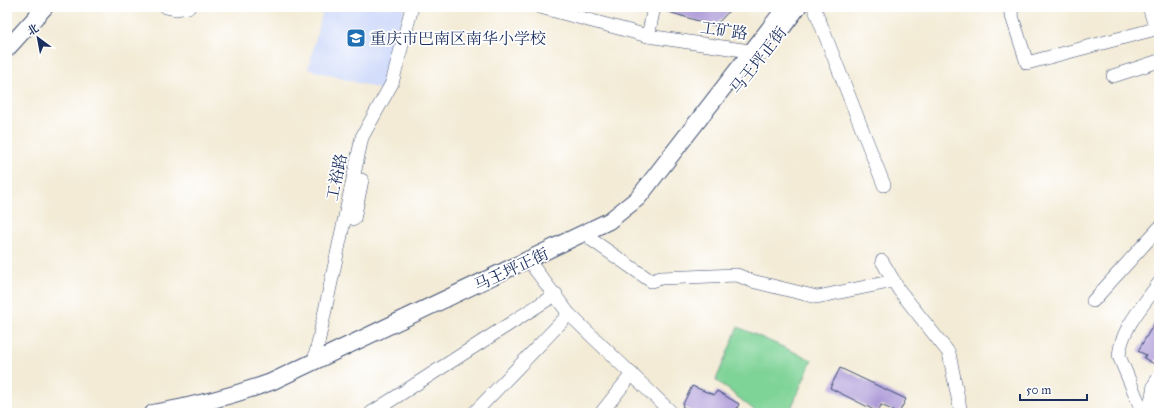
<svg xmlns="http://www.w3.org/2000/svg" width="1166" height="420" viewBox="0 0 1166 420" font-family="'IM FELL Great Primer','Noto Serif SC',serif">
	<rect width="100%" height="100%" fill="#fff"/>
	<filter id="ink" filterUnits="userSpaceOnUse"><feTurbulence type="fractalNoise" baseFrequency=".025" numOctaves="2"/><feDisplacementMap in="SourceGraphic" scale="8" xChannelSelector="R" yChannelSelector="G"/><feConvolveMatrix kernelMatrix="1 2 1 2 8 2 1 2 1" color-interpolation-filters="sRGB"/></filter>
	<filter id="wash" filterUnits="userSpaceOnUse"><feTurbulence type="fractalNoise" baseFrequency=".012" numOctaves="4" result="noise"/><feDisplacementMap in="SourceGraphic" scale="16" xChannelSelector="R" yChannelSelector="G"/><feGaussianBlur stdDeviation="0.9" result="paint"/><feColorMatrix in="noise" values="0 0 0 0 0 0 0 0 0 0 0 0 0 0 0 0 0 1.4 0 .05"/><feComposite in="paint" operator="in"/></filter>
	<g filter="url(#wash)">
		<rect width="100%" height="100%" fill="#f3ebd6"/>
		<path fill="#cfdafa" d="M324,7H405L383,90L308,69Z"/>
		<path fill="#7ed396" stroke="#4c817a" d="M738,327L812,360L789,413H758L716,380Z"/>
		<g id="blocks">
			<g fill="#ae9cd8">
				<path d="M662,7H733L715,26L662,10Z"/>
				<path d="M1159,315V356L1154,364L1144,358L1146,355L1138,351Z"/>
				<path d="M840,368L906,399L899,413L881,405L878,412L830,388Z"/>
				<path d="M692,386L714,395L717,391L739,404L735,413H693L682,406Z"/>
			</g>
		</g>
	</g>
	<g filter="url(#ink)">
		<use href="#blocks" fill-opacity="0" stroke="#3b4b70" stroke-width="1"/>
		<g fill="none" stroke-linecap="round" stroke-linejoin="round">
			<defs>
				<g id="minor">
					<path d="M166,7L175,9L189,7"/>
					<path d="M540,7L648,36L763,53"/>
					<path d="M814,7L884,185"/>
					<path d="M1009,7L1027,63L1159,28"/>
					<path d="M1149,7L1156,29"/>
					<path d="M648,36L654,7"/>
					<path d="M1113,76L1159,61"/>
					<path d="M354,219L362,180"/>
					<path d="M592,240L651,281L661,278L737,275L752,281L817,297L894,281"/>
					<path d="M882,261L899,290L949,353L961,413"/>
					<path d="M534,268L569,314L672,413"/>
					<path d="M1093,301L1159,228"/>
					<path d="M314,362L362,137L392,83L412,7"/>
					<path d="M371,413L556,294"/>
					<path d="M474,413L569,314"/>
					<path d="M601,413L632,374"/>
					<path d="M1143,413L1119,356C1121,328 1144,305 1159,283"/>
					<path d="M1149,413L1154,385L1159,377"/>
				</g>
				<g id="major">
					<path d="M783,27L798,7"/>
					<path d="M7,49L45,7"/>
					<path d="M153,413C194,406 232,396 271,382L609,221L638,198L786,7"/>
				</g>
			</defs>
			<use href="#minor" stroke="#3b4b70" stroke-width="14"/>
			<use href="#major" stroke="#3b4b70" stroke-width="18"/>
			<use href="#minor" stroke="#fff" stroke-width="13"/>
			<use href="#major" stroke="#fff" stroke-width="16"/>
		</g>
	</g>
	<defs>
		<symbol id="school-square" viewBox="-11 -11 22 22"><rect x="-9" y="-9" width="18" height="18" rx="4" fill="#1f6fb2" stroke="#fff"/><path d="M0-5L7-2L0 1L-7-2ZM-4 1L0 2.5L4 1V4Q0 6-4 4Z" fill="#fff"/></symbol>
	</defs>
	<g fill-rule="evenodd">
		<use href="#school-square" x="345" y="27" width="22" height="22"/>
	</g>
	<g text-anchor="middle" stroke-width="3.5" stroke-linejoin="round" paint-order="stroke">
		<g font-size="16" fill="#1b2f5e" stroke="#fff">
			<text transform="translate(724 30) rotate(8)" y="6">工矿路</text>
			<text transform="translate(758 60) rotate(-52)" y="6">马王坪正街</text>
			<text transform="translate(336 177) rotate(-78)" y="6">工裕路</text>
			<text transform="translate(511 269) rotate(-25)" y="6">马王坪正街</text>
		</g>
		<g font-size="16" fill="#1b2f5e" stroke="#fff" text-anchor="start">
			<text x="370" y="44">重庆市巴南区南华小学校</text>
		</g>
	</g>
	<rect width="1166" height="420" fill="none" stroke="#fff" stroke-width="24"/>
	<g transform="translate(38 38) rotate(328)" stroke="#ffffff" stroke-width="3" paint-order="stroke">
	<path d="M0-3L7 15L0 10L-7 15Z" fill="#1b2f5e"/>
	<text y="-6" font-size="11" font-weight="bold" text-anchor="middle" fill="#1b2f5e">北</text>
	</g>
	<path d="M1020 394v6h67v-6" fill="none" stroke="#1b2f5e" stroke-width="2"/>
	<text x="1026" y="394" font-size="12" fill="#1b2f5e" stroke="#ffffff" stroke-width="3" paint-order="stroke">50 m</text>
</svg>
